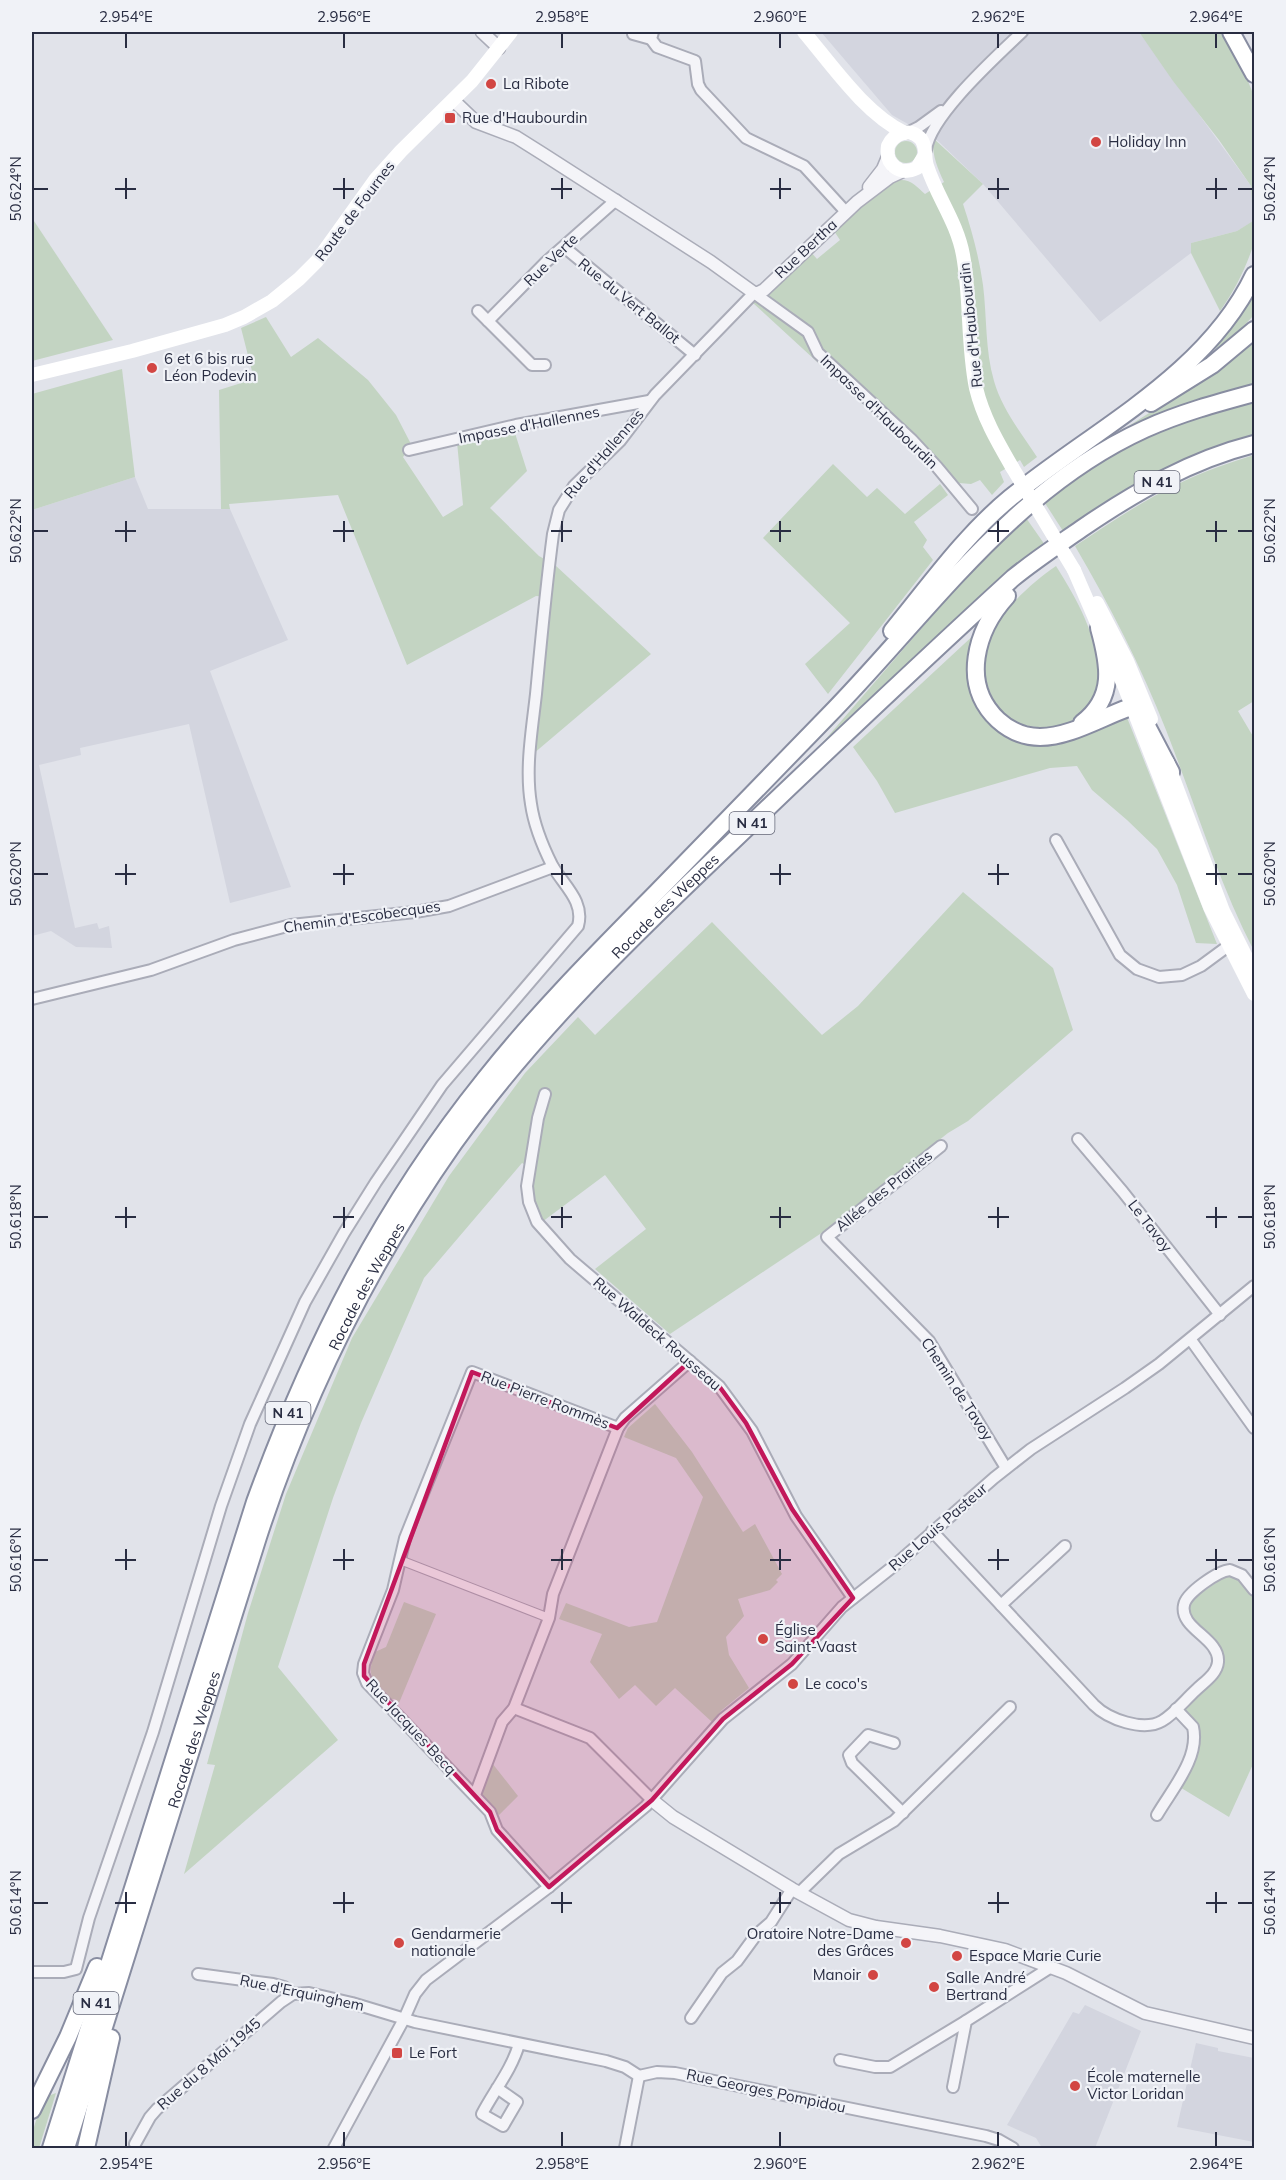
<svg xmlns="http://www.w3.org/2000/svg" width="1286" height="2180" viewBox="0 0 1286 2180" font-family="Mulish,sans-serif">
	<rect width="100%" height="100%" fill="#e1e3ea"/>
	<g fill="#d3d5df">
		<path d="M821,32H1139L1251,186L1254,221L1237,231L1191,243V253L1100,322L983,184L938,141L892,115Z"/>
		<path d="M135,477L148,509H230L288,640L210,671L291,887L230,903L189,724L80,748L81,755L39,765L75,928L97,923L99,929L109,926L112,948L76,947L51,931L32,936V510Z"/>
		<path d="M1085,2005L1141,2031L1095,2148H1042L1036,2138L1007,2125L1073,2012L1079,2014Z"/>
		<path d="M1196,2043L1218,2048V2051L1254,2058V2142L1177,2127Z"/>
	</g>
	<g fill="#c3d4c2">
		<path d="M1139,32H1220L1241,64L1254,96V243C1246,268 1235,290 1220,311L1191,253V243L1237,231L1253,221L1251,186L1219,140L1173,81Z"/>
		<path d="M933,138L983,184L963,204C972,231 979,257 983,285C987,317 985,350 994,381C1002,409 1021,433 1037,457L1024,467L1020,460L1000,472L1004,482L992,495L980,480L971,484L959,483L886,408L877,417L753,303L810,251L817,259L840,240L834,231C848,219 882,179 901,180C912,180 918,188 925,194L944,182C937,167 932,155 933,138Z"/>
		<circle cx="906" cy="152" r="11"/>
		<path d="M32,218L113,340L32,361Z"/>
		<path d="M1254,292V315L1235,335L1215,349L1220,338L1241,315Z"/>
		<path d="M266,317L291,357L318,338L368,380L396,415L412,446L403,457L443,517L463,505L457,442L514,430L527,471L490,508L539,556L555,565L651,654L533,754L551,597L536,596L407,665L338,495L229,504L230,509H221L219,390L254,379L241,328Z"/>
		<path d="M1254,337V386L1178,407L1127,427L1206,377Z"/>
		<path d="M122,369L135,477L32,510V394Z"/>
		<path d="M1254,402V435C1184,453 1122,488 1063,531L1043,500C1105,452 1178,419 1254,402Z"/>
		<path d="M1254,455V701L1238,711L1254,738V951C1218,881 1195,804 1166,730C1141,666 1110,606 1075,546C1109,524 1143,500 1180,483C1204,471 1229,463 1254,455Z"/>
		<path d="M833,464L867,497L877,488L905,514L940,484L948,495L914,522L927,540L923,547L933,560L828,694L805,664L850,623L763,538Z"/>
		<path d="M1024,515L1045,545L983,593L811,756L976,565Z"/>
		<path d="M1056,566C1078,601 1101,641 1098,684C1098,688 1098,694 1096,697C1094,702 1088,707 1084,711C1077,719 1068,726 1057,727C1041,728 1023,728 1009,718C998,709 991,697 987,684C973,635 1019,592 1056,566Z"/>
		<path d="M977,632L969,681L1018,740L1126,715L1217,944L1196,943L1177,885L1157,849L1127,820L1092,790L1077,766L1050,768L895,813L877,781L853,747Z"/>
		<path d="M963,892L1053,968L1073,1030L968,1121L948,1133L829,1228L670,1334L595,1269L646,1229L605,1175L542,1222C535,1203 530,1188 532,1168L522,1163L424,1278L361,1423L333,1498L278,1667L338,1740L184,1874L215,1765L207,1764L248,1613L286,1494L352,1338L449,1176L525,1073L578,1017L595,1035L712,922L822,1035L858,1006Z"/>
		<path d="M655,1404L692,1452L743,1532L755,1524L782,1574L776,1580L778,1582L770,1590L738,1599L744,1616L726,1637L729,1655L749,1688L722,1710L712,1722L675,1688L656,1706L635,1685L619,1699L590,1662L602,1634L559,1619L566,1603L629,1627L657,1622L703,1497L676,1458L624,1437L628,1428Z"/>
		<path d="M1226,1576C1239,1575 1245,1589 1254,1597V1762L1229,1817L1178,1786L1196,1756L1185,1706L1223,1663L1220,1647L1192,1617C1188,1611 1188,1606 1191,1600Z"/>
		<path d="M404,1602L436,1614L399,1703L395,1699H391C374,1681 365,1678 375,1652L386,1647Z"/>
		<path d="M492,1763L518,1796L499,1815C476,1789 479,1794 492,1763Z"/>
		<path d="M56,2093L39,2148H32C31,2127 38,2114 48,2096Z"/>
	</g>
	<g fill="none" stroke-linecap="round" stroke-linejoin="round">
		<defs>
			<path id="pedestrian" d="M400,1560L549,1618"/>
			<g id="minor">
				<path d="M653,32L651,39L657,47L695,61L698,84L701,90L746,138L804,166L846,212"/>
				<path d="M633,34L651,39"/>
				<path d="M907,133L919,127L941,111"/>
				<path d="M926,150C930,116 996,57 1022,32"/>
				<path d="M564,247L695,355"/>
				<path d="M478,311L532,365H545"/>
				<path d="M488,321L546,262L616,200"/>
				<path d="M409,450L516,425L649,401"/>
				<path d="M1056,840L1120,955L1137,969L1159,977L1182,975L1201,966L1235,941"/>
				<path d="M32,999L151,970L234,940L291,925L415,912L449,906L553,867"/>
				<path d="M545,1094L538,1118L527,1186L529,1202L537,1222L570,1259L719,1386L752,1431L796,1516L853,1598"/>
				<path d="M1078,1139L1123,1192L1220,1315"/>
				<path d="M941,1146L827,1237L929,1341L1006,1468"/>
				<path d="M1191,1340L1254,1428"/>
				<path d="M932,1531L1094,1705C1108,1719 1143,1732 1162,1721C1174,1714 1185,1700 1196,1690C1204,1682 1217,1674 1218,1662C1220,1638 1179,1629 1184,1605C1186,1593 1218,1571 1230,1570L1242,1575L1254,1590"/>
				<path d="M1001,1605L1065,1546"/>
				<path d="M514,1708L590,1738L652,1800"/>
				<path d="M894,1743L868,1735L849,1755L852,1763L903,1813"/>
				<path d="M475,1795L502,1722L514,1708L549,1618L553,1594L618,1428L625,1418L690,1361"/>
				<path d="M1157,1815C1172,1789 1200,1758 1193,1727L1176,1709"/>
				<path d="M549,1887L497,1830L490,1812L367,1683L363,1673L364,1664L393,1590L405,1538L472,1372L618,1428"/>
				<path d="M799,1893L839,1854L894,1821L1010,1707"/>
				<path d="M32,1972H64L76,1969L89,1918L153,1732L221,1506L250,1424L305,1302L344,1233L376,1182L442,1085L578,926C585,901 563,885 552,865C543,847 534,825 531,804C525,768 532,730 536,694C541,641 546,587 553,534L559,510L574,486L620,441L655,395L754,293L808,332L818,353L912,440L937,467L972,509"/>
				<path d="M198,1974L273,1984L284,1987L293,1994"/>
				<path d="M691,2018L722,1973L737,1961L756,1935L771,1922L792,1889"/>
				<path d="M840,2060L875,2067H890L966,2021"/>
				<path d="M953,2087L966,2021L1051,1967"/>
				<path d="M497,2088L517,2102L503,2126L482,2114C494,2091 512,2069 519,2044"/>
				<path d="M135,2144L150,2117L157,2109L281,2002L293,1994L309,1993L352,2003L415,2022L606,2061L625,2067L639,2076L657,2072L675,2073L986,2136L999,2140L1013,2148"/>
				<path d="M334,2148L404,2019L415,1994L426,1980L549,1887L646,1806L723,1719L792,1664L842,1607L895,1565L994,1478L1031,1449L1125,1388L1159,1364L1254,1286"/>
				<path d="M625,2148L639,2076"/>
			</g>
			<g id="tertiary">
				<path d="M482,32L499,48"/>
				<path d="M454,101L476,122L516,137L543,154L711,262L754,293H758L764,290L857,202L890,177L903,171"/>
				<path d="M869,187L883,169L888,157"/>
				<path d="M652,1800L673,1817L792,1889L849,1920L876,1927L940,1936L1005,1950L1066,1973L1145,2013L1254,2038"/>
			</g>
			<g id="trunk">
				<path d="M1231,32L1254,74"/>
				<path d="M1151,403L1212,365L1254,330"/>
				<path d="M1007,596C976,630 960,684 998,720C1009,730 1024,737 1040,737C1069,737 1100,718 1128,708L1137,707L1171,772"/>
				<path d="M892,631C929,586 964,536 1010,498C1093,430 1206,376 1254,275"/>
				<path d="M1082,723C1116,697 1109,664 1099,628"/>
				<path d="M32,2110L68,2037L97,1967"/>
				<path d="M51,2148L255,1502C311,1348 382,1207 485,1079C538,1012 598,952 657,892C714,833 771,774 828,716C928,614 1011,490 1145,429C1180,413 1217,403 1254,393"/>
				<path id="s1" d="M66,2148L258,1537C304,1396 369,1264 454,1143C534,1031 633,936 732,842C825,753 918,665 1013,578C1035,560 1058,545 1081,529C1135,492 1191,460 1254,444"/>
				<path d="M86,2148L111,2038"/>
			</g>
		</defs>
		<use href="#pedestrian" stroke="#aaacb8" stroke-width="10"/>
		<use href="#minor" stroke="#aaacb8" stroke-width="14"/>
		<use href="#tertiary" stroke="#aaacb8" stroke-width="15"/>
		<use href="#trunk" stroke="#888da1" stroke-width="20"/>
		<use href="#pedestrian" stroke="#f4f4f8" stroke-width="8"/>
		<use href="#minor" stroke="#f4f4f8" stroke-width="10"/>
		<use href="#tertiary" stroke="#f4f4f8" stroke-width="12"/>
		<g stroke="#fff" stroke-width="14">
			<path d="M804,32C832,65 865,114 905,133"/>
			<path d="M925,155L917,168C900,176 885,165 888,146C894,133 910,127 921,139C927,147 924,157 927,166C937,197 957,222 963,255C971,299 967,344 976,388C983,417 997,441 1012,467"/>
			<path d="M32,375L132,351L225,325L244,317L272,301L299,279L317,261L375,180L401,151L472,81L511,32"/>
			<path d="M1074,570L1125,688L1210,907L1254,994"/>
			<path d="M1097,603L1127,661L1151,719"/>
			<path d="M1167,762L1223,911L1254,973"/>
		</g>
		<use href="#trunk" stroke="#fff" stroke-width="16"/>
		<path stroke="#fff" stroke-width="14" d="M1012,467L1074,570"/>
	</g>
	<path fill="#c2185b" fill-opacity="0.2" stroke="#c2185b" stroke-width="4.5" stroke-linejoin="round" d="M690,1361L719,1386L746,1423L792,1509L853,1598L792,1664L723,1719L652,1800L549,1887L497,1830L490,1812L364,1676V1664L472,1372L617,1428Z"/>
	<path fill="none" stroke="#292d42" stroke-width="2" d="M126,33V48M344,33V48M562,33V48M780,33V48M998,33V48M1216,33V48M126,178V199M344,178V199M562,178V199M780,178V199M998,178V199M1216,178V199M33,189H48M115,189H136M333,189H354M551,189H572M770,189H791M988,189H1009M1206,189H1227M1238,189H1253M126,521V542M344,521V542M562,521V542M780,521V542M998,521V542M1216,521V542M33,531H48M115,531H136M333,531H354M551,531H572M770,531H791M988,531H1009M1206,531H1227M1238,531H1253M126,864V885M344,864V885M562,864V885M780,864V885M998,864V885M1216,864V885M33,874H48M115,874H136M333,874H354M551,874H572M770,874H791M988,874H1009M1206,874H1227M1238,874H1253M126,1207V1228M344,1207V1228M562,1207V1228M780,1207V1228M998,1207V1228M1216,1207V1228M33,1217H48M115,1217H136M333,1217H354M551,1217H572M770,1217H791M988,1217H1009M1206,1217H1227M1238,1217H1253M126,1549V1570M344,1549V1570M562,1549V1570M780,1549V1570M998,1549V1570M1216,1549V1570M33,1560H48M115,1560H136M333,1560H354M551,1560H572M770,1560H791M988,1560H1009M1206,1560H1227M1238,1560H1253M126,1892V1913M344,1892V1913M562,1892V1913M780,1892V1913M998,1892V1913M1216,1892V1913M33,1903H48M115,1903H136M333,1903H354M551,1903H572M770,1903H791M988,1903H1009M1206,1903H1227M1238,1903H1253M126,2132V2147M344,2132V2147M562,2132V2147M780,2132V2147M998,2132V2147M1216,2132V2147"/>
	<g fill="#d24643" stroke="#f0f2f7" stroke-width="2">
		<circle cx="491" cy="84" r="6"/>
		<rect x="444" y="112" width="12" height="12" rx="3"/>
		<circle cx="1096" cy="142" r="6"/>
		<circle cx="152" cy="368" r="6"/>
		<circle cx="763" cy="1639" r="6"/>
		<circle cx="793" cy="1684" r="6"/>
		<circle cx="399" cy="1943" r="6"/>
		<circle cx="906" cy="1943" r="6"/>
		<circle cx="957" cy="1956" r="6"/>
		<circle cx="873" cy="1975" r="6"/>
		<circle cx="934" cy="1987" r="6"/>
		<rect x="391" y="2047" width="12" height="12" rx="3"/>
		<circle cx="1075" cy="2086" r="6"/>
	</g>
	<g text-anchor="middle" stroke-width="4.5" stroke-linejoin="round" paint-order="stroke">
		<g fill="#f0f2f7" stroke="#656878" stroke-width="1.5">
			<rect x="1134.5" y="471" width="45" height="22" rx="4.5"/>
			<rect x="729.5" y="812" width="45" height="22" rx="4.5"/>
			<rect x="265.5" y="1402" width="45" height="22" rx="4.5"/>
			<rect x="73.5" y="1992" width="45" height="22" rx="4.5"/>
		</g>
		<g font-size="14" font-weight="bold" fill="#292d42">
			<text x="1157" y="487">N 41</text>
			<text x="752" y="828">N 41</text>
			<text x="288" y="1418">N 41</text>
			<text x="96" y="2008">N 41</text>
		</g>
		<g font-size="15" fill="#292d42" stroke="#f0f2f7" text-anchor="start">
			<text x="503" y="89">La Ribote</text>
			<text x="462" y="123">Rue d'Haubourdin</text>
			<text x="1108" y="147">Holiday Inn</text>
			<text x="164" y="364">6 et 6 bis rue<tspan x="164" dy="17">Léon Podevin</tspan></text>
			<text x="775" y="1635">Église<tspan x="775" dy="17">Saint-Vaast</tspan></text>
			<text x="805" y="1689">Le coco's</text>
			<text x="411" y="1939">Gendarmerie<tspan x="411" dy="17">nationale</tspan></text>
			<text x="894" y="1939" text-anchor="end">Oratoire Notre-Dame<tspan x="894" dy="17">des Grâces</tspan></text>
			<text x="969" y="1961">Espace Marie Curie</text>
			<text x="861" y="1980" text-anchor="end">Manoir</text>
			<text x="946" y="1983">Salle André<tspan x="946" dy="17">Bertrand</tspan></text>
			<text x="409" y="2058">Le Fort</text>
			<text x="1087" y="2082">École maternelle<tspan x="1087" dy="17">Victor Loridan</tspan></text>
		</g>
		<g font-size="15" fill="#292d42" stroke="#f0f2f7">
			<text transform="translate(355 211) rotate(-53)" y="5">Route de Fournes</text>
			<text transform="translate(806 249) rotate(-43)" y="5">Rue Bertha</text>
			<text transform="translate(551 260) rotate(-44)" y="5">Rue Verte</text>
			<text transform="translate(629 301) rotate(39)" y="5">Rue du Vert Ballot</text>
			<text transform="translate(971 325) rotate(-96)" y="5">Rue d'Haubourdin</text>
			<text transform="translate(879 412) rotate(44)" y="5">Impasse d'Haubourdin</text>
			<text transform="translate(529 425) rotate(-11)" y="5">Impasse d'Hallennes</text>
			<text transform="translate(604 454) rotate(-49)" y="5">Rue d'Hallennes</text>
			<text dy="5" stroke="none"><textPath href="#s1" startOffset="1400">Rocade des Weppes</textPath></text>
			<text transform="translate(362 917) rotate(-8)" y="5">Chemin d'Escobecques</text>
			<text transform="translate(884 1191) rotate(-39)" y="5">Allée des Prairies</text>
			<text transform="translate(1150 1226) rotate(52)" y="5">Le Tavoy</text>
			<text dy="5" stroke="none"><textPath href="#s1" startOffset="914">Rocade des Weppes</textPath></text>
			<text transform="translate(657 1334) rotate(41)" y="5">Rue Waldeck Rousseau</text>
			<text transform="translate(957 1389) rotate(57)" y="5">Chemin de Tavoy</text>
			<text transform="translate(545 1400) rotate(21)" y="5">Rue Pierre Rommès</text>
			<text transform="translate(938 1527) rotate(-41)" y="5">Rue Louis Pasteur</text>
			<text transform="translate(411 1727) rotate(47)" y="5">Rue Jacques Becq</text>
			<text dy="5" stroke="none"><textPath href="#s1" startOffset="428">Rocade des Weppes</textPath></text>
			<text transform="translate(302 1993) rotate(12)" y="5">Rue d'Erquinghem</text>
			<text transform="translate(209 2064) rotate(-41)" y="5">Rue du 8 Mai 1945</text>
			<text transform="translate(766 2091) rotate(12)" y="5">Rue Georges Pompidou</text>
		</g>
	</g>
	<rect width="1286" height="2180" fill="none" stroke="#f0f2f7" stroke-width="66"/>
	<rect x="33" y="33" width="1220" height="2114" fill="none" stroke="#292d42" stroke-width="2"/>
	<g font-size="15" text-anchor="middle" fill="#292d42">
		<text x="126" y="22">2.954°E</text>
		<text x="344" y="22">2.956°E</text>
		<text x="562" y="22">2.958°E</text>
		<text x="780" y="22">2.960°E</text>
		<text x="998" y="22">2.962°E</text>
		<text x="1216" y="22">2.964°E</text>
		<text transform="translate(16 189) rotate(-90)" y="5">50.624°N</text>
		<text transform="translate(1270 189) rotate(-90)" y="5">50.624°N</text>
		<text transform="translate(16 531) rotate(-90)" y="5">50.622°N</text>
		<text transform="translate(1270 531) rotate(-90)" y="5">50.622°N</text>
		<text transform="translate(16 874) rotate(-90)" y="5">50.620°N</text>
		<text transform="translate(1270 874) rotate(-90)" y="5">50.620°N</text>
		<text transform="translate(16 1217) rotate(-90)" y="5">50.618°N</text>
		<text transform="translate(1270 1217) rotate(-90)" y="5">50.618°N</text>
		<text transform="translate(16 1560) rotate(-90)" y="5">50.616°N</text>
		<text transform="translate(1270 1560) rotate(-90)" y="5">50.616°N</text>
		<text transform="translate(16 1903) rotate(-90)" y="5">50.614°N</text>
		<text transform="translate(1270 1903) rotate(-90)" y="5">50.614°N</text>
		<text x="126" y="2169">2.954°E</text>
		<text x="344" y="2169">2.956°E</text>
		<text x="562" y="2169">2.958°E</text>
		<text x="780" y="2169">2.960°E</text>
		<text x="998" y="2169">2.962°E</text>
		<text x="1216" y="2169">2.964°E</text>
	</g>
</svg>
